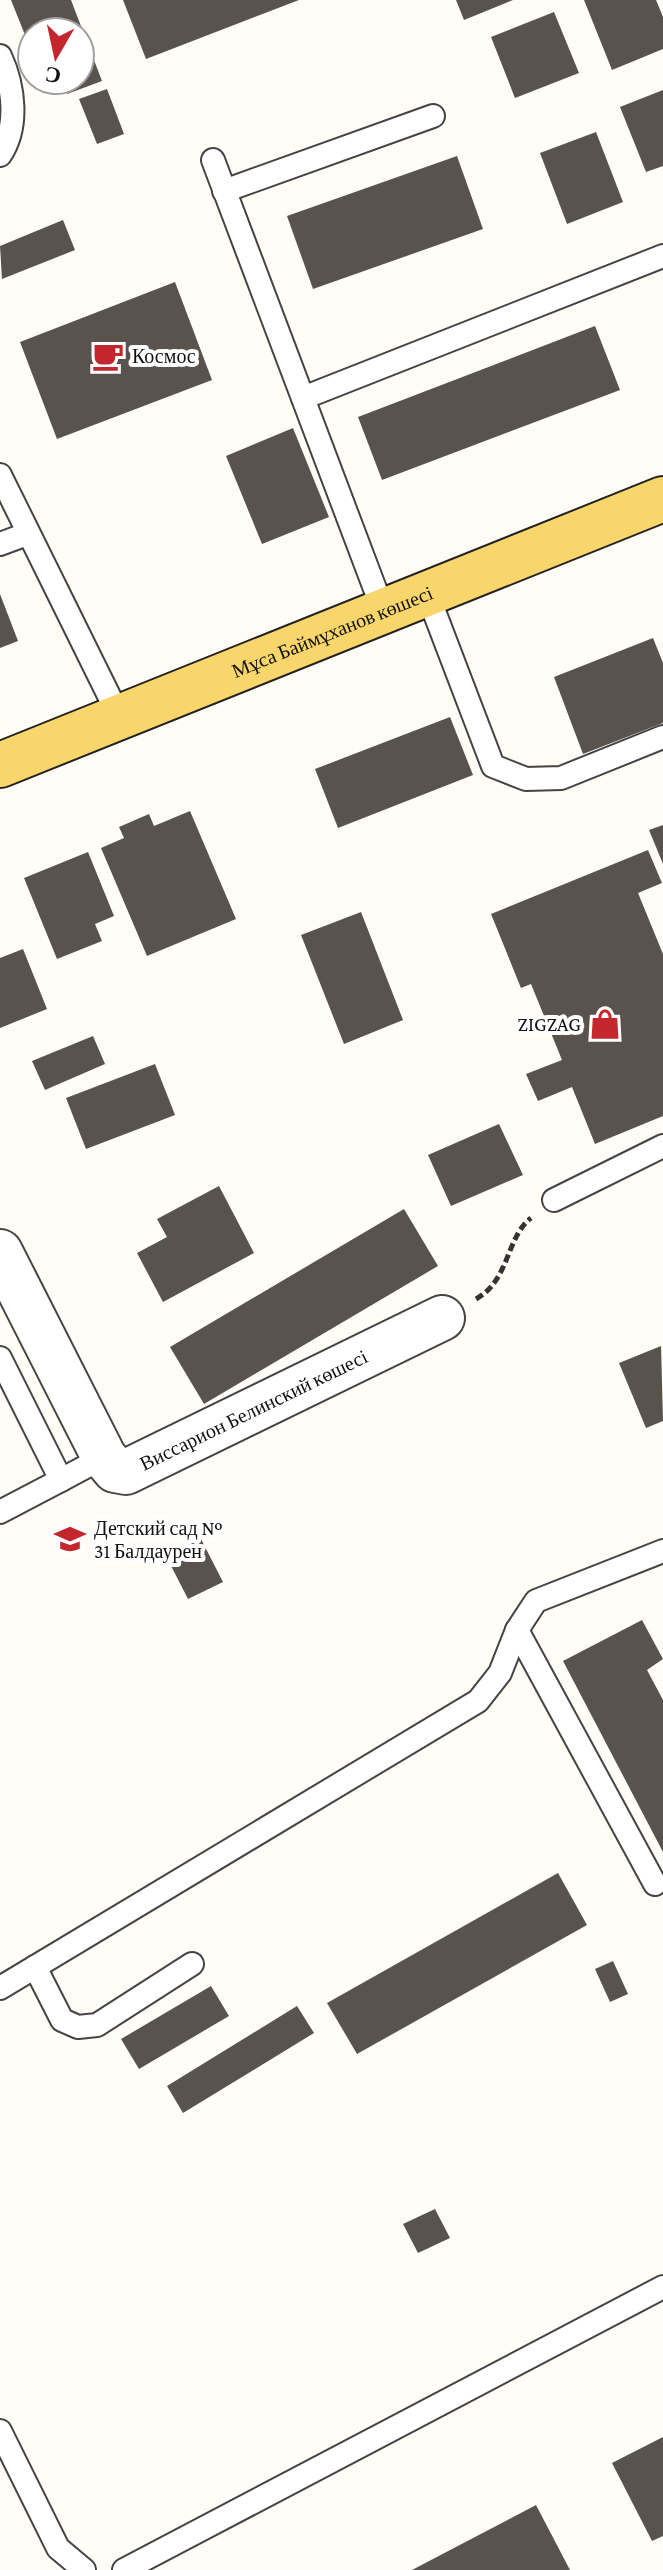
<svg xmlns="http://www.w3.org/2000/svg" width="663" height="2570" viewBox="0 0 663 2570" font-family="'Crimson Pro',serif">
	<rect width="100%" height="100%" fill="#fffdf5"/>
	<g fill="#5a524d">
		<path d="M11,0H71L102,81L67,94L61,80H80V32L42,29L25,35Z"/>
		<path d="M123,0H299L146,59Z"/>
		<path d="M456,0H513L464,20Z"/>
		<path d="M584,0H656L663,17V49L612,70Z"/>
		<path d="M554,12L579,73L515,98L491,37Z"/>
		<path d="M107,89L124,134L97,144L79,99Z"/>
		<path d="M663,90V166L646,172L620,107Z"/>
		<path d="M596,132L623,202L567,224L540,153Z"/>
		<path d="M457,156L483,229L313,289L287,216Z"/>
		<path d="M63,220L75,250L2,279L0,246Z"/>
		<path d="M175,282L212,380L57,439L20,342Z"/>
		<path d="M595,326L620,390L382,480L358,417Z"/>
		<path d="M293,428L329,517L262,544L226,456Z"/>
		<path d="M0,594L18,641L0,648Z"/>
		<path d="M653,638L663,663V723L583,754L554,677Z"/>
		<path d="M450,717L473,775L338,828L315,769Z"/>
		<path d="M190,811L236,919L147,956L101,848L124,838L119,827L149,814L154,826Z"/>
		<path d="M663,825V864L649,830Z"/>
		<path d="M648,850L662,883L638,893L663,954V1116L595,1144L572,1087L538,1101L526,1074L562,1060L531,984L521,988L491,914Z"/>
		<path d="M88,852L114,916L95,924L102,941L57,959L24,878Z"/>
		<path d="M361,912L403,1020L344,1044L301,935Z"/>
		<path d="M23,949L47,1009L0,1028V958Z"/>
		<path d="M93,1036L105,1064L45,1090L32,1061Z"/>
		<path d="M155,1064L175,1115L86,1149L66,1098Z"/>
		<path d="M499,1124L523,1175L451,1206L428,1155Z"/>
		<path d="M219,1186L254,1253L163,1302L137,1253L167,1237L157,1219Z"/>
		<path d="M404,1209L438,1266L204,1404L170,1347Z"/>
		<path d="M661,1346L663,1421L646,1428L619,1363Z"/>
		<path d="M201,1539L223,1582L188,1599L166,1556Z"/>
		<path d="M642,1620L663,1659L647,1670L663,1700V1852L563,1661Z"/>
		<path d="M558,1873L587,1925L357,2054L327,2003Z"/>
		<path d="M613,1961L628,1994L610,2002L595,1969Z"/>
		<path d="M211,1986L229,2016L139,2069L121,2039Z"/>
		<path d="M297,2006L314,2033L183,2113L167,2086Z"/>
		<path d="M435,2209L450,2238L418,2253L403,2224Z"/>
		<path d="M663,2437V2536L652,2541L612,2463Z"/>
		<path d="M536,2505L570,2570H412Z"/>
	</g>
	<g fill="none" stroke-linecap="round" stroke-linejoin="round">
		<defs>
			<g id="service">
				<path d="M0,56C14,86 19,127 0,155"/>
				<path d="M213,160L383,610"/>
				<path d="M224,191L433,116"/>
				<path d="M303,398L663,256"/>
				<path d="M0,475L119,716"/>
				<path d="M0,544L27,534"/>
				<path d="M427,593L493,766L526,779L561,778L663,737"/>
				<path d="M554,1200L663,1146"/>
				<path d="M0,1358L61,1480L0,1512"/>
				<path d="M61,1480L104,1457"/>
				<path d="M517,1630L655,1884"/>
				<path d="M35,1967L62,2020L78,2027L97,2025L192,1964"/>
				<path d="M0,1988L478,1701L500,1673L517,1630L536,1601L663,1551"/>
				<path d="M0,2431L58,2548L84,2570"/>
				<path d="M124,2570L663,2287"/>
			</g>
			<g id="minor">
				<path id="s1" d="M0,1252L104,1457L115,1470L126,1472L442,1318"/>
			</g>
			<g id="primary">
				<path id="s2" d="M0,765L663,499"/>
			</g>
		</defs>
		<use href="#service" stroke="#444" stroke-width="26"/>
		<use href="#minor" stroke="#444" stroke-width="48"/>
		<use href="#primary" stroke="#222" stroke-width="48"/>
		<path stroke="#333" stroke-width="5" stroke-dasharray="8 4" stroke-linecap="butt" d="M476,1299C510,1280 506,1237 531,1218"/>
		<use href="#service" stroke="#fff" stroke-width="22"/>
		<use href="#minor" stroke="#fff" stroke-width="44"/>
		<use href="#primary" stroke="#f9d66b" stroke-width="44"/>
	</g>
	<defs>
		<symbol id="cafe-bare" viewBox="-9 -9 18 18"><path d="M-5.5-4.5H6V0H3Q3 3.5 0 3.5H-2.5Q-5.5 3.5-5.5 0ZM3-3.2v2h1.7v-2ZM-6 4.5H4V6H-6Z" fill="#c4262e" stroke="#fff" stroke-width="2.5" paint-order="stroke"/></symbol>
		<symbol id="shop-bare" viewBox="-9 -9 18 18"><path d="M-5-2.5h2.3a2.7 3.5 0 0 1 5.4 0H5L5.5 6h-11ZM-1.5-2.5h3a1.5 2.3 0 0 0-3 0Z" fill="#c4262e" stroke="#fff" stroke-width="2.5" paint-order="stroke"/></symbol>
		<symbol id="school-bare" viewBox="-9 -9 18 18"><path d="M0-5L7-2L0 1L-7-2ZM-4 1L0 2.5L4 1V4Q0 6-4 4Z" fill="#c4262e" stroke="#fff" stroke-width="2.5" paint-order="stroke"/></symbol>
	</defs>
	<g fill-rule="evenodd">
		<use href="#cafe-bare" x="86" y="334" width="44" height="44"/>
		<use href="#shop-bare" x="583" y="1002" width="44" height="44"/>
		<use href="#school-bare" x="48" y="1517" width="44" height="44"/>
	</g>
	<g text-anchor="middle" stroke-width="8" stroke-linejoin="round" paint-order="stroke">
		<g font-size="20" fill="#111" stroke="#fff" text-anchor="start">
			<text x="132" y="363">Космос</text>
			<text x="581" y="1031" text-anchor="end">ZIGZAG</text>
			<text x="94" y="1535">Детский сад №<tspan x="94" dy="23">31 Балдаурен</tspan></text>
		</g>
		<g font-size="20" fill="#111" stroke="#fff">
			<text dy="7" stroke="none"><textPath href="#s2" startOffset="358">Мұса Баймұханов көшесі</textPath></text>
			<text dy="7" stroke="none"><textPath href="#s1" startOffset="400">Виссарион Белинский көшесі</textPath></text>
		</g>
	</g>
	<g transform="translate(56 56) rotate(189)"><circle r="38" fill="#ffffff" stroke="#a0a0a0" stroke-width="2"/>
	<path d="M0-6L14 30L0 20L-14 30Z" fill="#c4262e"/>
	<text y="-12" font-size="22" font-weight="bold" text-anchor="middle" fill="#111111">С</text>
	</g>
</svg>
